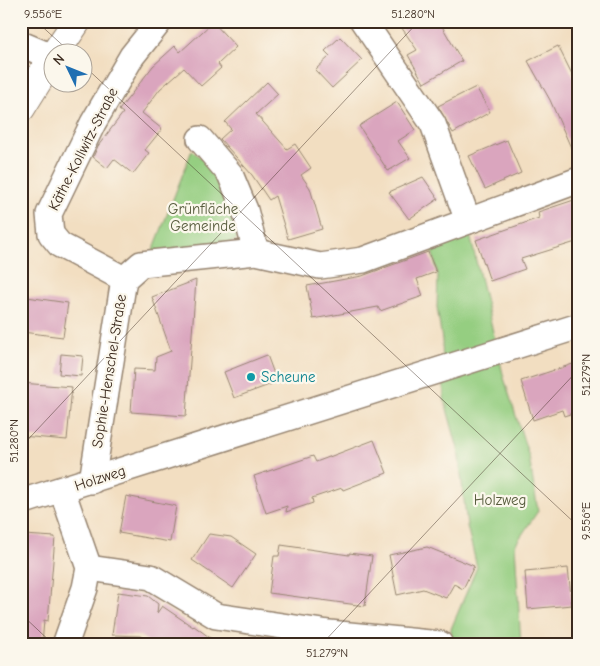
<svg xmlns="http://www.w3.org/2000/svg" width="600" height="666" viewBox="0 0 600 666" font-family="'Comic Neue',sans-serif">
	<rect width="100%" height="100%" fill="#fbf7ec"/>
	<filter id="ink" filterUnits="userSpaceOnUse"><feTurbulence type="fractalNoise" baseFrequency=".02" numOctaves="2"/><feDisplacementMap in="SourceGraphic" scale="10" xChannelSelector="R" yChannelSelector="G"/><feConvolveMatrix kernelMatrix="1 2 1 2 8 2 1 2 1" color-interpolation-filters="sRGB"/></filter>
	<filter id="wash" filterUnits="userSpaceOnUse"><feTurbulence type="fractalNoise" baseFrequency=".0096" numOctaves="4" result="noise"/><feDisplacementMap in="SourceGraphic" scale="20" xChannelSelector="R" yChannelSelector="G"/><feGaussianBlur stdDeviation="1.12" result="paint"/><feColorMatrix in="noise" values="0 0 0 0 0 0 0 0 0 0 0 0 0 0 0 0 0 1.4 0 .05"/><feComposite in="paint" operator="in"/></filter>
	<g filter="url(#wash)">
		<rect width="100%" height="100%" fill="#f2dec1"/>
		<g fill="#95ce81" stroke="#687c50">
			<path d="M192,150L224,180L241,227L236,240L213,252L153,251Z"/>
			<path d="M469,231L504,378L529,457L538,511L515,545L521,645H452L451,629L477,567L467,526L458,449L444,398L442,340L437,307L438,276L431,246Z"/>
		</g>
		<g id="blocks">
			<g fill="#daa5be">
				<path d="M397,21H439L462,61L424,83L408,55L417,50Z"/>
				<path d="M213,22L236,47L218,64L221,68L201,86L184,68L160,89L142,113L162,129L145,150L149,153L133,174L114,159L107,168L93,157L98,146L123,113L119,110L153,66L175,46L180,52Z"/>
				<path d="M340,37L362,60L332,88L315,70L330,56L325,51Z"/>
				<path d="M558,46L579,88V166L550,100L528,61Z"/>
				<path d="M267,82L278,94L256,114L287,149L295,144L311,168L301,175L310,188L322,229L288,239L275,196L269,200L252,175L220,139L231,129L225,122Z"/>
				<path d="M476,87L490,112L453,133L438,106Z"/>
				<path d="M397,102L415,130L398,141L410,158L388,171L359,126Z"/>
				<path d="M507,140L521,173L485,189L469,156Z"/>
				<path d="M423,177L438,199L409,219L389,192Z"/>
				<path d="M574,200L579,214V241L521,259L525,269L490,281L476,240L539,218L538,212Z"/>
				<path d="M428,252L436,272L417,279L423,296L380,311L378,307L313,319L307,286L362,276Z"/>
				<path d="M196,280L186,416L131,412L134,369L155,370L156,357L171,351L152,297Z"/>
				<path d="M27,297L68,303L63,337L22,332Z"/>
				<path d="M61,354L83,356L81,376L59,374Z"/>
				<path d="M267,355L277,382L234,398L224,372Z"/>
				<path d="M579,362V411L564,416L562,410L533,420L521,381Z"/>
				<path d="M21,383L72,387L67,440L21,436Z"/>
				<path d="M374,440L387,473L343,490L342,488L312,498L313,503L286,512L287,506L266,513L254,476L313,456L316,462Z"/>
				<path d="M126,496L176,506L170,542L119,533Z"/>
				<path d="M209,534L231,537L256,554L233,588L192,560Z"/>
				<path d="M24,535L55,537L48,621L44,620L42,645H21V570Z"/>
				<path d="M281,545L349,555V553L372,556L365,606L269,593L274,556H279Z"/>
				<path d="M427,547L474,566L463,589L454,584L446,598L423,589L397,595L389,555Z"/>
				<path d="M568,568L572,605L528,609L525,572Z"/>
				<path d="M118,592L148,596L158,604L157,613L162,606L193,627L194,626L220,645H154L140,636L112,635Z"/>
			</g>
		</g>
	</g>
	<g filter="url(#ink)">
		<use href="#blocks" fill-opacity="0" stroke="#968470" stroke-width="1"/>
		<g fill="none" stroke-linecap="round" stroke-linejoin="round">
			<defs>
				<g id="minor">
					<path d="M363,21L433,124L468,221"/>
					<path d="M21,44L52,57"/>
					<path d="M200,139L230,174L245,210L256,252"/>
					<path d="M124,279L60,245L51,234L49,214L93,123L132,56L160,21"/>
					<path d="M92,481L124,279L141,264L256,252L320,266L363,260L579,180"/>
					<path d="M62,490L89,568L85,588L65,645"/>
					<path d="M21,502L579,326"/>
					<path d="M89,568L151,577L216,616L329,633L440,644"/>
				</g>
				<g id="secondary">
					<path d="M56,52L77,21"/>
					<path d="M21,108L52,58"/>
				</g>
			</defs>
			<use href="#minor" stroke="#968470" stroke-width="28"/>
			<use href="#secondary" stroke="#968470" stroke-width="30"/>
			<use href="#minor" stroke="#fff" stroke-width="25"/>
			<use href="#secondary" stroke="#fff" stroke-width="28"/>
		</g>
	</g>
	<path fill="none" stroke="#3b2a1e" stroke-width="1" stroke-opacity="0.45" d="M36,21L70,52M82,64L579,527M21,447L419,21M21,614L54,645M321,645L579,369"/>
	<circle fill="#0f9aa8" stroke="#fbf7ec" stroke-width="2" cx="251" cy="377" r="5"/>
	<g text-anchor="middle" stroke-width="4.5" stroke-linejoin="round" paint-order="stroke">
		<g font-size="15" fill="#3b2a1e" stroke="#fbf7ec">
			<text transform="translate(83 149) rotate(-63)" y="5">Käthe-Kollwitz-Straße</text>
			<text transform="translate(109 371) rotate(-81)" y="5">Sophie-Henschel-Straße</text>
			<text transform="translate(100 478) rotate(-18)" y="5">Holzweg</text>
		</g>
		<g font-size="15" fill="#565b3c" stroke="#fbf7ec">
			<text x="203" y="214">Grünfläche<tspan x="203" dy="17">Gemeinde</tspan></text>
			<text x="500" y="505">Holzweg</text>
		</g>
		<g font-size="15" fill="#0d838f" stroke="#fbf7ec" text-anchor="start">
			<text x="261" y="382">Scheune</text>
		</g>
	</g>
	<rect width="600" height="666" fill="none" stroke="#fbf7ec" stroke-width="55"/>
	<g transform="translate(68 68) rotate(313)"><circle r="24" fill="#fbf7ec" stroke="#aea59a"/>
	<path d="M0-4L9 19L0 12L-9 19Z" fill="#1f6fb2"/>
	<text y="-8" font-size="14" font-weight="bold" text-anchor="middle" fill="#3b2a1e">N</text>
	</g>
	<rect x="28" y="28" width="544" height="610" fill="none" stroke="#3b2a1e" stroke-width="2"/>
	<g font-size="12" text-anchor="middle" fill="#3b2a1e">
		<text x="43" y="18">9.556°E</text>
		<text x="413" y="18">51.280°N</text>
		<text transform="translate(586 375) rotate(-90)" y="4">51.279°N</text>
		<text transform="translate(14 441) rotate(-90)" y="4">51.280°N</text>
		<text transform="translate(586 521) rotate(-90)" y="4">9.556°E</text>
		<text x="327" y="657">51.279°N</text>
	</g>
</svg>
